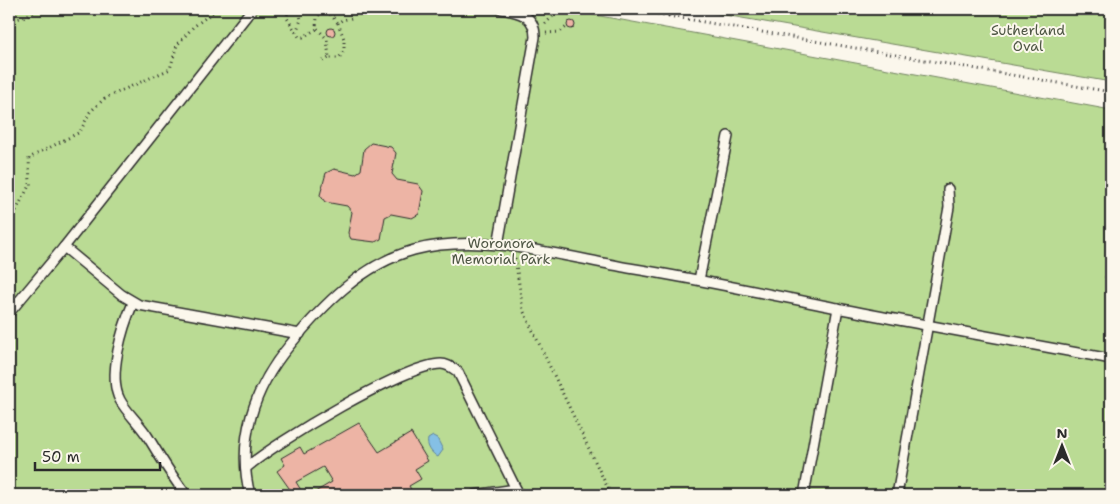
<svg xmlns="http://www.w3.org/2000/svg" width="1120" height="504" viewBox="0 0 1120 504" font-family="'Shantell Sans',sans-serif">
	<rect width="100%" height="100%" fill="#fbf7ec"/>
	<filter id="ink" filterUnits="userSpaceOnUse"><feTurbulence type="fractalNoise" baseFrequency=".02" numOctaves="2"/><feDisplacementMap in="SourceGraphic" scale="10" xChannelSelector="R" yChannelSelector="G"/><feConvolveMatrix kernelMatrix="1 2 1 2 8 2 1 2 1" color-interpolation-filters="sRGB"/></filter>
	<g filter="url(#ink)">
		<g fill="#badb94" stroke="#728360">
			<path d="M9,9H562L1111,110V495H9Z"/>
			<path d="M690,9H1111V82Z"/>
		</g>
		<path fill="#85c0e5" stroke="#61849b" d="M433,436L437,438L443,450L438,457C432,454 426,446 428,439Z"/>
		<g fill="#edb4a5" stroke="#2b2b2b">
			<circle cx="571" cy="25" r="4"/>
			<circle cx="331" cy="32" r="4"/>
			<path d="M371,143L391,147L396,153L392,174L397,180L418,184L423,191L419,214L412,218L391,214L385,217L381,239L375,242L351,239L348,233L352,212L347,206L325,202L320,195L326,173L334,169L355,174L361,170L364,149Z"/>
			<path d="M1109,256H1111V279L1105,278Z"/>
			<path d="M359,423L379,452L411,433L428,461L415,469L421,479L409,486L414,495H310L332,482L323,467L296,482L304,495H294L277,471L285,465L281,458L300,447L304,454Z"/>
		</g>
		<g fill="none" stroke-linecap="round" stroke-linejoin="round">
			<defs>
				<g id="lane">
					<path d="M498,245L535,37C535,15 519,12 501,9"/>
					<path d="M64,247L252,9"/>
					<path d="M699,280L728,136"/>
					<path d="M133,303C123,326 107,376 120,400C127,413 140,424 148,437C160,457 172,476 186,495"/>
					<path d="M9,313L64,247L122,295L139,305L300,334"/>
					<path d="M246,468C274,443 406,364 441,364C447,364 453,368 458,372L516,489"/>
					<path d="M250,495C236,441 254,388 289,346C322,306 362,264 414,250C482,232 561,256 629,268C698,279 767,294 837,308C928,326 1020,342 1111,359"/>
					<path d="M475,495L516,489L519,495"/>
					<path d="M804,495L838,308"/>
					<path d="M897,495L949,207L948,189"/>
				</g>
			</defs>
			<use href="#lane" stroke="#2b2b2b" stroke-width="12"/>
			<g stroke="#2b2b2b" stroke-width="3" stroke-dasharray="1 4" stroke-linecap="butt">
				<path d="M288,9L287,18L299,37H303L317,29"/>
				<path d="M628,9L665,15L666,11H670L669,16L1111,92"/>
				<path d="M333,15L348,9"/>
				<path d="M9,21L24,17L39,9"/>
				<path d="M338,23L344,39V51L339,58H329L327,39L316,27L317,18L321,12L327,11L338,23L342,20L352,18"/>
				<path d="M545,24L560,9"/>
				<path d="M296,32L301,20L299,9"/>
				<path d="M546,33L560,32L568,26"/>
				<path d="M323,61L329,58"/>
				<path d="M9,224L30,184L29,158L80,132L90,112L105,98L170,69L177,45L193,27L217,9"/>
				<path d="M515,258L523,310L611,495"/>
			</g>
			<use href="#lane" stroke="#fbf7ec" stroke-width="9"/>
		</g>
	</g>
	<g text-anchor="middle" stroke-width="4" stroke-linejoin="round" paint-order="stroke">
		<g font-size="14" fill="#4f5745" stroke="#fbf7ec">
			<text x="1028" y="35">Sutherland<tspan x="1028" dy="16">Oval</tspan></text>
			<text x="501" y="248">Woronora<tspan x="501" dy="16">Memorial Park</tspan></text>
		</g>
	</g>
	<rect width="1120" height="504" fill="none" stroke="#fbf7ec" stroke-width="30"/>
	<rect x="15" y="15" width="1090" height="474" fill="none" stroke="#2b2b2b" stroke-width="2" filter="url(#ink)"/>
	<g transform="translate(1062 446)" stroke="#fbf7ec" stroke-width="4" paint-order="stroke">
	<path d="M0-4L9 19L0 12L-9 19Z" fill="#2b2b2b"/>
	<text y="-8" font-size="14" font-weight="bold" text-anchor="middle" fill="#2b2b2b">N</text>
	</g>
	<path d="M35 462v8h125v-8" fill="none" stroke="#2b2b2b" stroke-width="2.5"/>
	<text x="42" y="462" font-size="15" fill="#2b2b2b" stroke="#fbf7ec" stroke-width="4" paint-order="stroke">50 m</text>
</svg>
